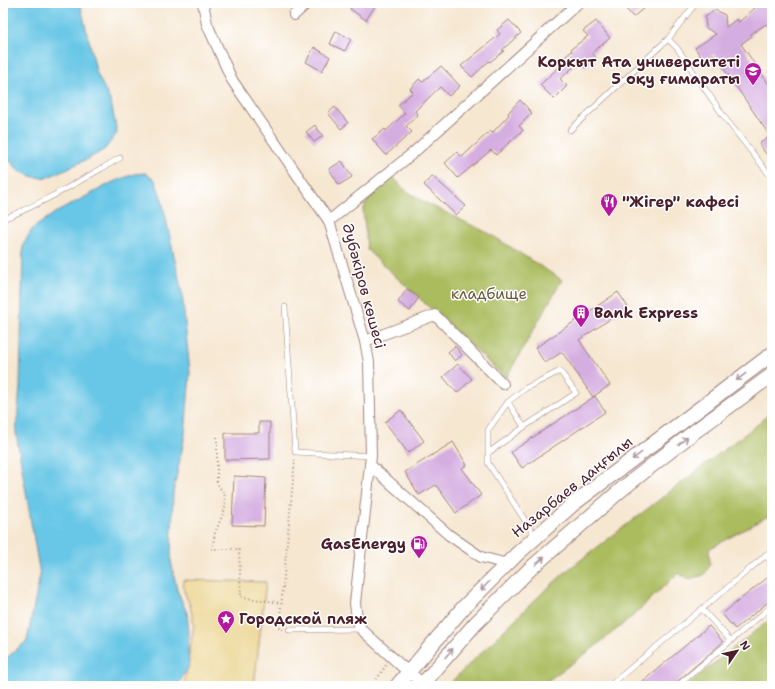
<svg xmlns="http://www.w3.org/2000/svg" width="775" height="689" viewBox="0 0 775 689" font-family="'Shantell Sans',sans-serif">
	<rect width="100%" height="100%" fill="#fff"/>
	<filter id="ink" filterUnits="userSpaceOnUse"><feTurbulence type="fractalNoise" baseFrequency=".025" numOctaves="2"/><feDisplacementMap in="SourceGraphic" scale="8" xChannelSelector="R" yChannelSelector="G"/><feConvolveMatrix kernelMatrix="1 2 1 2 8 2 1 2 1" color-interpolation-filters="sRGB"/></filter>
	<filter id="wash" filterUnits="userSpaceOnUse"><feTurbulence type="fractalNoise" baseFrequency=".012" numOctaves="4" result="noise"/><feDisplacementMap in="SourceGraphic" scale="16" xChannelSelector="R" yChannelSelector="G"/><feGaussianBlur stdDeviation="0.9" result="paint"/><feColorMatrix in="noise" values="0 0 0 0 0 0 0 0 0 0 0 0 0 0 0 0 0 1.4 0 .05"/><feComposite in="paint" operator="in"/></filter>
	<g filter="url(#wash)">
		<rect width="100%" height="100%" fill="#f6e7d1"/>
		<g fill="#abbc5f" stroke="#7a6e45">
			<path d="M392,176L404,189L422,201L490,234L562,280L506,378L367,250L363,210L371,193Z"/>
			<path d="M772,411V514L709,549L710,565L704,575L689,579L678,573L634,615L592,649L540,686H447L540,595L569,569L758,424Z"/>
			<path d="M772,618V686H685Z"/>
		</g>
		<path fill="#eeda9e" stroke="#9c7c64" d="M183,580L266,582L254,686H184L194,624L190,605L184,591Z"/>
		<g fill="#67c6e6" stroke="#587288">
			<path d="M3,3H80L97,74L111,102L117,133L105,149L90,158L46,178L34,177L19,171L3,153Z"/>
			<path d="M145,173L155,180L162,200L182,293L190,373L185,435L173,493L171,561L177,590L187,613L189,632L188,652L189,663L188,669C183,673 182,680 177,686H3V661L27,641L40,575L16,433L20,386L23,245L33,228L55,213L113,182L134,174Z"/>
		</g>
		<g id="blocks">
			<g fill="#d5aee1">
				<path d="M354,3H377L366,20L350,9Z"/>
				<path d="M621,3H639L644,8L633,17Z"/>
				<path d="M752,3H772V33L766,24L751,34L752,36L741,44L772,89V162L759,144L770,136L714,54L704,61L695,48L716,34L706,28L705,17L715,10L725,15L726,27L737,19L739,22L755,8Z"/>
				<path d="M509,20L521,33L502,50L504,51L490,62L489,61L472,77L461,66L500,34L497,30Z"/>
				<path d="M596,21L610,38L592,53L596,58L585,68L580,61L560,79L567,86L554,99L540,85L563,63L561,60L572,51L571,49L588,36L583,31Z"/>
				<path d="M336,31L351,39L345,51L330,44Z"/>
				<path d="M314,47L330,57L322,71L306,62Z"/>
				<path d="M441,66L460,86L449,96L440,87L415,111L418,115L406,126L412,132L386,155L372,139L385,129L386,131L405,113L398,105L413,92L410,89L419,79L422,82Z"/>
				<path d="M520,100L532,113L519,126L523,130L496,155L491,150L458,178L445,163L457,152L462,157L490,131L492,133L509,115L508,113Z"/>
				<path d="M335,107L348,123L341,129L328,113Z"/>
				<path d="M315,125L323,136L314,142L306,132Z"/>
				<path d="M342,161L352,177L339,185L329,169Z"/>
				<path d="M432,176L466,206L456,215L424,185Z"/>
				<path d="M407,289L419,297L410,311L398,302Z"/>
				<path d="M618,292L628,307L579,340L610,385L593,397L562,352L545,363L535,348Z"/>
				<path d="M455,346L462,355L455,361L448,352Z"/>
				<path d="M458,364L472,379L457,393L443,377Z"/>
				<path d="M595,396L605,412L522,468L511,452Z"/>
				<path d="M401,410L424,441L408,453L385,422Z"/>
				<path d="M259,422H270V459L225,460V433H259Z"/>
				<path d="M453,442L467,465L462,468L481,495L456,513L436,485L419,495L405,472Z"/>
				<path d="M234,476L266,478L264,526L232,525Z"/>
				<path d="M772,574V599L735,629L722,614Z"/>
				<path d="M709,626L723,642L672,686H637Z"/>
			</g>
		</g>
	</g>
	<g filter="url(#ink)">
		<use href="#blocks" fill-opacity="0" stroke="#a0837e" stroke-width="1"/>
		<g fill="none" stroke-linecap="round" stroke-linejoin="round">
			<defs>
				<g id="service">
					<path d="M668,39L677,48L725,118L772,178"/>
					<path d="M570,130L668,39L696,3"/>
					<path d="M3,219C44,203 81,180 120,158"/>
					<path d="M285,307L295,452L371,456"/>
					<path d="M508,402L524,427"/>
					<path d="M488,453L524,427L576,393L560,371L526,388L508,402L488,430V463L535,536"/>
					<path d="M765,555L772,563"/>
					<path d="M702,609L731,641"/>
					<path d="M289,630L361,629"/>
					<path d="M614,686V682L739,578L772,550"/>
					<path d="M677,686L772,606"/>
				</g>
				<g id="minor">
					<path d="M203,3L207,24L232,80L329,221L365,341L369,362L371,456L355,603L357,618L361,629L408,672L423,683"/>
					<path d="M294,15L307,3"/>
					<path d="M329,221L413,153L578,3"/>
					<path d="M365,341L435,315L503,384"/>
					<path d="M370,465L449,535L481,557L507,564"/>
				</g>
				<g id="secondary">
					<path d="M397,686L463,608L517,554L572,505L772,354"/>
					<path d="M421,686L475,624L530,569L622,489L694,432L772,375"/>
				</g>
			</defs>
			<use href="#service" stroke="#a0837e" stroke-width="6"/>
			<use href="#minor" stroke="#a0837e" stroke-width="12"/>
			<use href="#secondary" stroke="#a0837e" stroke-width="16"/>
			<g stroke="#a0837e" stroke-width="2" stroke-dasharray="1 3" stroke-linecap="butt">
				<path d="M217,437V483L225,496V509L215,533L212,549H239L241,597L281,603"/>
				<path d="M282,629H279L295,459"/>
				<path d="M372,686L387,664"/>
			</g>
			<use href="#service" stroke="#fff" stroke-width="5"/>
			<use href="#minor" stroke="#fff" stroke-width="10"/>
			<use href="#secondary" stroke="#fff" stroke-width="14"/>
		</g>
		<defs><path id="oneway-shaft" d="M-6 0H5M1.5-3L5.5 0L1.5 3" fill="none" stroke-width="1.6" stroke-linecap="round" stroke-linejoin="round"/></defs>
		<g stroke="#ae9aa0">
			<use href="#oneway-shaft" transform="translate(741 377) rotate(143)"/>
			<use href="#oneway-shaft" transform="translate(683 441) rotate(-38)"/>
			<use href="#oneway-shaft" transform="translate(637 456) rotate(144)"/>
			<use href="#oneway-shaft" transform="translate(540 561) rotate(-41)"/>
			<use href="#oneway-shaft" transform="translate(485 586) rotate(135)"/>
			<use href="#oneway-shaft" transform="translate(449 653) rotate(-49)"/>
		</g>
	</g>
	<defs>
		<symbol id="university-pin" viewBox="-11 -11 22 30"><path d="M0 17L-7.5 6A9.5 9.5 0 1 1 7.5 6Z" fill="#b5179e" stroke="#fff"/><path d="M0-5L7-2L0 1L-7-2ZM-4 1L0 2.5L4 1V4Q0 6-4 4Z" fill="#fff"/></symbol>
		<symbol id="restaurant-pin" viewBox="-11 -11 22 30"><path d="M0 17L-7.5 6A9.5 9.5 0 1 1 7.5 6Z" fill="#b5179e" stroke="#fff"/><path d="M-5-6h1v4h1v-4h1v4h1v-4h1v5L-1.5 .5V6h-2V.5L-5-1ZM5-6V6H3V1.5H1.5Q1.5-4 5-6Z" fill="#fff"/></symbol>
		<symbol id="building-pin" viewBox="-11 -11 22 30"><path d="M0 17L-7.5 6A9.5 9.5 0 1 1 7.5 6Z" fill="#b5179e" stroke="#fff"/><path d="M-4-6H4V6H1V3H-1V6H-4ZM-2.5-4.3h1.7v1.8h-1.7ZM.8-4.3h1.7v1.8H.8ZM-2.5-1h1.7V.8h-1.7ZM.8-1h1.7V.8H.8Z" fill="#fff"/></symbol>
		<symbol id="fuel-pin" viewBox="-11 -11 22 30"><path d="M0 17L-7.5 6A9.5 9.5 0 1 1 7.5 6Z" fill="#b5179e" stroke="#fff"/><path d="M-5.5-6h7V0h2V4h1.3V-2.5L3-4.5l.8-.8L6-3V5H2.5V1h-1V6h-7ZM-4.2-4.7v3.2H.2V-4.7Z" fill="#fff"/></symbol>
		<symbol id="sight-pin" viewBox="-11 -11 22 30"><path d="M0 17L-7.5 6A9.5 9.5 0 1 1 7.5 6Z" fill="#b5179e" stroke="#fff"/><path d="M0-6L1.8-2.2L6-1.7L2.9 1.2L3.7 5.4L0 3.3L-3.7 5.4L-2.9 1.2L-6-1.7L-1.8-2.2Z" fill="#fff"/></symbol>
	</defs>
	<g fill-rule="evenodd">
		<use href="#university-pin" x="743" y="61" width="20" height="27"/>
		<use href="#restaurant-pin" x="599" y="192" width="20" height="27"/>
		<use href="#building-pin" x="571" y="303" width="20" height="27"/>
		<use href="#fuel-pin" x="409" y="534" width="20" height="27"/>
		<use href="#sight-pin" x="216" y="609" width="20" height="27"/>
	</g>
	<g text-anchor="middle" stroke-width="3" stroke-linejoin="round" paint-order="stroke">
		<g font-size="15" font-weight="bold" fill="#4a1f2b" stroke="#fff" text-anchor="start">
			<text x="740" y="67" text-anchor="end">Коркыт Ата университеті<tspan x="740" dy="17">5 оқу ғимараты</tspan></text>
			<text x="622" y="207">"Жігер" кафесі</text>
			<text x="594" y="318">Bank Express</text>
			<text x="406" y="549" text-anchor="end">GasEnergy</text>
			<text x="239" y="624">Городской пляж</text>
		</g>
		<g font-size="15" fill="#4a1f2b" stroke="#fff">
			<text transform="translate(364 286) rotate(75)" y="5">Әубәкіров көшесі</text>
			<text transform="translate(572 487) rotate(-39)" y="5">Назарбаев даңғылы</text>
		</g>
		<g font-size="15" fill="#6c563d" stroke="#fff">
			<text x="489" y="299">кладбище</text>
		</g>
	</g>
	<rect width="775" height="689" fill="none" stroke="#fff" stroke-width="16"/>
	<g transform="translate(737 651) rotate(56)" stroke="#ffffff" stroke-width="3" paint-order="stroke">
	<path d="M0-3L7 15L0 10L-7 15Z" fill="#4a1f2b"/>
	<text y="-6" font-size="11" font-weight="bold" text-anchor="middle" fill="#4a1f2b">N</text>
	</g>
</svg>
